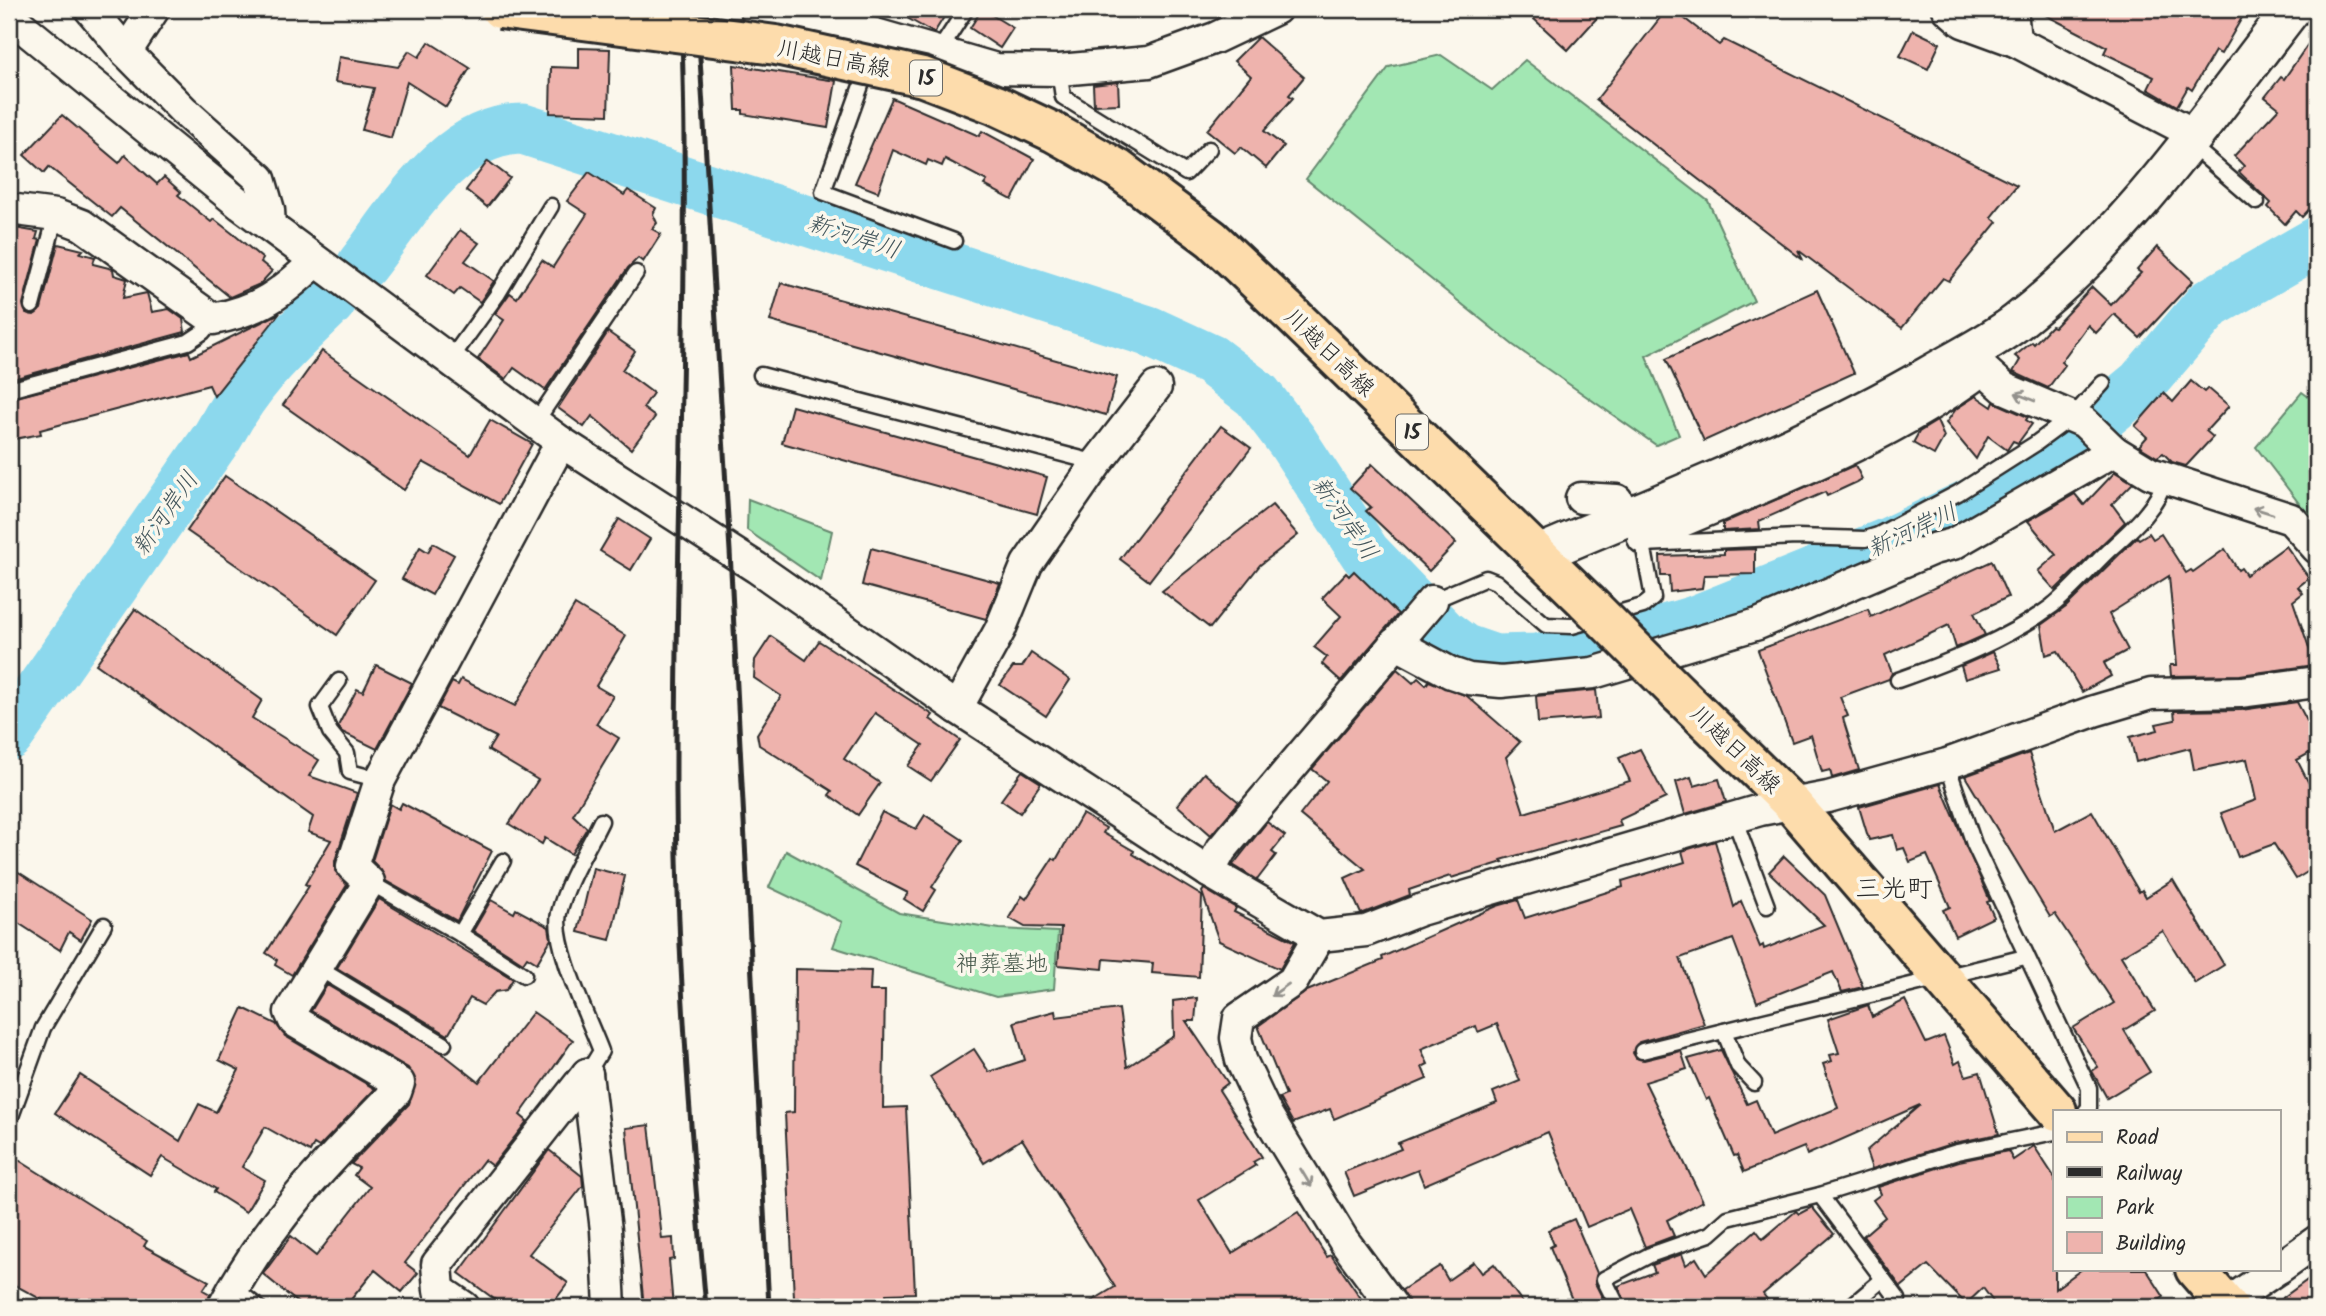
<svg xmlns="http://www.w3.org/2000/svg" width="2326" height="1316" viewBox="0 0 2326 1316" font-family="Kalam,'Klee One',sans-serif">
	<rect width="100%" height="100%" fill="#fbf7ec"/>
	<filter id="ink" filterUnits="userSpaceOnUse"><feTurbulence type="fractalNoise" baseFrequency=".0143" numOctaves="2"/><feDisplacementMap in="SourceGraphic" scale="14" xChannelSelector="R" yChannelSelector="G"/><feConvolveMatrix kernelMatrix="1 2 1 2 8 2 1 2 1" color-interpolation-filters="sRGB"/></filter>
	<g filter="url(#ink)">
		<g fill="#a2e7b3" stroke="#66896f" stroke-width="2">
			<path d="M1441,55L1492,90L1525,60L1708,201L1754,301L1646,356L1679,435L1656,445L1513,345L1306,179L1389,67Z"/>
			<path d="M2302,392L2317,403V527L2256,447Z"/>
			<path d="M748,499L832,531L821,581L747,530Z"/>
			<path d="M786,851L899,913L1000,929L1058,932L1054,989L996,997L833,947L842,922L769,887Z"/>
		</g>
		<g fill="none" stroke-linecap="round" stroke-linejoin="round">
			<g stroke="#8cd8ed" stroke-width="51">
				<path d="M362,265C403,213 449,129 523,129L1148,331L1211,360L1257,395L1292,441L1365,553L1443,634L1463,649L1495,660L1536,659L1598,650L1695,621L1888,543L1993,493L2084,431L2141,384L2209,304L2317,242"/>
				<path d="M9,735L218,436C251,375 283,348 331,301"/>
			</g>
		</g>
		<g fill="#eeb3ad" stroke="#2b2b2b" stroke-width="2">
			<path d="M891,9H949L934,33Z"/>
			<path d="M982,9L1013,28L1000,48L970,28Z"/>
			<path d="M1523,9H1605L1568,50Z"/>
			<path d="M1667,9H1672L1719,45L1724,40L2017,185L1991,217L1997,222L1949,281L1943,278L1902,328L1798,250L1803,260L1596,100Z"/>
			<path d="M2034,9H2247L2221,54L2215,51L2192,90L2188,87L2177,106L2148,89L2154,77L2104,53L2107,47Z"/>
			<path d="M1913,30L1940,43L1928,69L1900,56Z"/>
			<path d="M2317,31V201L2302,217L2296,211L2285,224L2268,207L2271,203L2239,172L2244,166L2234,156L2279,108L2265,97L2281,77L2284,79Z"/>
			<path d="M1258,37L1304,77L1289,95L1293,98L1264,131L1284,146L1266,168L1241,147L1235,153L1207,130L1251,76L1234,61Z"/>
			<path d="M429,42L470,68L446,107L407,82L391,138L362,130L374,88L335,82L339,57L398,67L409,51L419,57Z"/>
			<path d="M579,48L610,49L608,115L550,113L551,67L579,68Z"/>
			<path d="M734,65L836,81L828,128L743,114V110H736Z"/>
			<path d="M1118,82L1119,104L1094,105L1093,85Z"/>
			<path d="M892,98L979,136L982,131L1034,159L1012,200L984,185L987,181L945,159L942,166L928,160L926,165L893,150L878,192L855,183Z"/>
			<path d="M62,115L119,163L125,155L157,184L164,177L181,192L178,195L211,222L214,219L237,237L263,259L261,262L272,271L260,284L230,297L120,208L112,217L49,167L44,173L24,155Z"/>
			<path d="M488,161L510,178L487,207L466,190Z"/>
			<path d="M589,172L624,195L628,190L656,208L653,214L657,223L652,229L661,234L643,262L638,258L628,268L545,390L514,368L506,379L478,359L504,320L495,314L510,293L517,298L542,260L553,267L587,214L567,201Z"/>
			<path d="M9,227L38,232L36,239L40,240L23,304L26,313L34,315L41,309L58,244L83,250L80,253L95,257L93,264L113,269L114,275L127,279L123,298L147,293L152,312L169,309L183,319L185,332L9,380Z"/>
			<path d="M460,230L479,243L465,261L494,281L480,302L460,288L454,295L427,275Z"/>
			<path d="M2157,247L2193,281L2140,338L2114,314L2096,333L2088,325L2061,362L2065,365L2048,388L2013,372L2020,360L2015,356L2032,342L2034,344L2051,326L2054,327L2092,287L2111,305L2141,273L2137,270Z"/>
			<path d="M781,283L1117,377L1106,415L770,321Z"/>
			<path d="M1817,290L1854,373L1704,441L1666,359Z"/>
			<path d="M280,313L214,396L209,385L40,430L41,434L9,440V399L189,352L191,357Z"/>
			<path d="M608,332L635,351L622,370L653,393L643,408L655,417L631,449L592,416L584,427L558,408Z"/>
			<path d="M322,351L470,455L490,420L532,444L499,504L423,462L404,490L283,405Z"/>
			<path d="M2191,381L2204,392L2208,388L2229,406L2206,431L2213,437L2186,466L2172,462L2163,453L2157,457L2139,446L2147,437L2135,426L2164,393L2173,402Z"/>
			<path d="M1976,396L1992,407L1994,402L2028,417L2026,420L2032,424L2018,443L2013,441L2007,450L1988,436L1976,459L1946,423L1956,409Z"/>
			<path d="M792,406L1047,477L1037,514L782,443Z"/>
			<path d="M1937,421L1944,437L1934,455L1913,443L1919,432Z"/>
			<path d="M1221,426L1251,448L1149,581L1120,559Z"/>
			<path d="M1372,464L1456,543L1429,571L1366,511L1371,507L1350,488Z"/>
			<path d="M1855,465L1862,479L1857,482L1827,496L1825,492L1759,521L1760,529L1723,531V523Z"/>
			<path d="M2115,472L2133,483L2112,504L2125,522L2055,590L2038,571L2056,555L2028,521L2075,494L2084,505Z"/>
			<path d="M225,476L375,580L337,635L187,531Z"/>
			<path d="M1272,505L1298,535L1260,565L1210,628L1162,591Z"/>
			<path d="M619,519L650,539L631,570L600,551Z"/>
			<path d="M2149,533L2153,539L2161,534L2186,573L2191,570L2193,572L2225,549L2238,570L2241,568L2246,575L2286,546L2309,578L2298,587L2303,593L2293,601L2315,665L2240,675L2171,676L2170,665H2177L2169,576L2109,614L2128,650L2104,663L2111,676L2082,692L2058,651L2046,655L2041,625L2066,607L2137,537L2139,539Z"/>
			<path d="M433,543L454,555L432,595L402,579L420,547L428,552Z"/>
			<path d="M871,548L1000,583L986,619L862,585Z"/>
			<path d="M1755,549V574L1704,575L1702,588L1670,592L1669,576H1661L1660,556L1724,554V550Z"/>
			<path d="M1992,561L2008,597L1974,613L1985,635L1956,648L1949,625L1885,655L1892,673L1889,679L1840,697L1848,716L1843,718L1844,722L1859,770L1832,778L1830,770L1822,772L1811,735L1792,742L1758,650L1868,609L1871,617Z"/>
			<path d="M1354,571L1398,614L1341,681L1322,664L1327,657L1314,647L1341,616L1322,598L1346,573L1349,576Z"/>
			<path d="M575,605L626,636L596,686L613,696L596,724L619,738L573,815L587,828L571,854L545,838L542,844L509,824L538,780L488,750L496,737L438,708L452,682L458,685L461,679L515,706Z"/>
			<path d="M135,609L262,700L252,718L319,760L309,776L357,793L335,861V871L347,885L292,975L275,965L277,960L266,953L309,886L305,884L331,840L308,832L313,817L96,664Z"/>
			<path d="M771,636L806,660L819,641L933,715L930,719L960,740L931,781L908,766L923,745L875,713L844,759L880,783L858,815L829,795L832,791L759,745L757,734L781,696L754,678L755,660Z"/>
			<path d="M1993,652L2001,668L1965,679L1961,666Z"/>
			<path d="M1031,653L1070,680L1046,716L1000,685L1013,667H1022Z"/>
			<path d="M376,665L412,683L377,749L342,732L338,726L357,689L363,692Z"/>
			<path d="M1397,669L1413,683L1418,678L1426,685L1429,681L1467,696L1520,742L1506,757L1524,813L1630,781L1619,758L1640,749L1666,798L1619,820L1621,826L1501,860L1503,862L1451,878L1450,876L1409,890L1410,895L1361,914L1345,878L1365,869L1300,815L1327,781L1312,769Z"/>
			<path d="M1596,690L1599,718L1538,723L1536,696Z"/>
			<path d="M2297,702L2317,740V749L2297,760L2317,799V866L2296,879L2274,844L2238,857L2221,813L2256,800L2247,759L2194,770L2190,748L2136,762L2130,737L2158,730L2156,724L2175,720L2174,711L2241,710Z"/>
			<path d="M2029,753L2055,831L2092,811L2139,892L2142,890L2146,897L2173,880L2224,965L2195,983L2163,931L2121,956L2155,1011L2124,1030L2150,1072L2107,1098L2092,1071L2098,1067L2073,1028L2114,1003L2055,914L2050,917L1965,776Z"/>
			<path d="M1022,771L1041,783L1020,813L1001,800Z"/>
			<path d="M1204,773L1239,802L1211,835L1177,805Z"/>
			<path d="M1691,777L1694,786L1719,779L1726,802L1685,814L1676,782Z"/>
			<path d="M1940,784L1990,901L1987,902L1994,917L1955,936L1943,910L1950,907L1927,855L1910,862L1904,848L1897,850L1893,835L1869,840L1859,807Z"/>
			<path d="M402,803L492,851L457,921L386,881L381,870L372,861L390,804L399,809Z"/>
			<path d="M882,812L916,829L925,815L963,840L932,887L936,890L923,911L904,899L908,893L855,866Z"/>
			<path d="M1082,814L1106,828L1103,833L1134,851L1133,854L1202,896L1199,977L1152,973L1153,963L1104,959L1103,969L1058,965L1061,928L1025,927L1009,918L1022,896L1026,899L1053,858L1056,860Z"/>
			<path d="M1267,822L1285,836L1272,852L1276,855L1257,880L1233,865Z"/>
			<path d="M1715,841L1734,907L1741,901L1760,947L1763,945L1764,949L1824,925L1769,872L1784,856L1825,895L1863,987L1842,992L1833,972L1757,1002L1733,939L1680,958L1704,1024L1639,1042L1633,1053L1636,1058L1644,1060L1681,1051L1687,1069L1645,1082L1703,1201L1667,1220L1674,1236L1645,1247L1629,1209L1587,1227L1548,1132L1424,1185L1418,1170L1354,1196L1344,1172L1401,1149L1398,1143L1497,1103L1493,1092L1520,1081L1497,1024L1478,1032L1476,1026L1421,1049L1428,1064L1422,1067L1427,1079L1334,1119L1330,1109L1293,1123L1279,1098L1286,1095L1258,1026L1307,991L1383,960L1382,957L1497,906L1518,900L1525,918L1623,887L1622,881L1685,862L1682,851Z"/>
			<path d="M9,866L92,919L81,940L69,932L60,950L9,917Z"/>
			<path d="M593,868L625,876L610,940L578,932Z"/>
			<path d="M1204,889L1236,908L1234,912L1295,942L1280,969L1219,941L1202,892Z"/>
			<path d="M379,899L513,979L506,990L495,992L483,1005L470,998L448,1035L337,968Z"/>
			<path d="M491,900L514,913L516,909L549,927L551,939L537,963L527,957L523,963L473,931Z"/>
			<path d="M795,969L871,971L870,991H885L883,1108L906,1107L915,1293L886,1294L887,1303L822,1306V1297L794,1298L785,1113L794,1112Z"/>
			<path d="M327,985L442,1053L479,1082L533,1012L573,1040L520,1115L527,1121L521,1129L492,1166L484,1160L405,1263L418,1273L402,1292L375,1270L345,1307H303L263,1274L291,1236L316,1256L370,1187L354,1175L359,1168L351,1164L409,1104L416,1081L408,1068L311,1011Z"/>
			<path d="M1197,998L1195,1021H1186L1228,1083L1219,1090L1262,1157L1253,1162L1256,1165L1199,1200L1232,1253L1298,1212L1327,1257L1331,1255L1367,1307H1082L1115,1287L1022,1139L984,1163L930,1077L974,1049L989,1072L1025,1060L1014,1022L1055,1011L1056,1017L1119,1009L1127,1067L1174,1036L1173,1001Z"/>
			<path d="M1905,1000L1926,1043L1944,1036L1955,1064L1960,1061L1966,1076L1980,1072L1999,1134L1954,1143L1872,1169L1866,1151L1920,1105L1807,1155L1804,1147L1744,1172L1737,1155L1734,1156L1709,1098L1706,1100L1688,1059L1721,1050L1747,1104L1756,1100L1771,1136L1838,1108L1823,1064L1832,1061L1830,1055L1839,1053L1828,1019L1868,1005L1872,1017Z"/>
			<path d="M243,1008L276,1024L285,1036L375,1089L319,1147L314,1144L310,1152L265,1127L242,1167L265,1180L246,1212L214,1192L216,1189L162,1157L150,1175L55,1113L80,1075L180,1141L199,1104L216,1112L239,1070L219,1060Z"/>
			<path d="M649,1125L662,1239L673,1238L674,1259L669,1260L673,1307H644L626,1128Z"/>
			<path d="M2034,1146L2055,1178V1289L2082,1269H2146L2164,1297L2159,1300L2164,1307H1997L1983,1288L1966,1304L1928,1265L1901,1287L1863,1236L1885,1217L1873,1200L1881,1194L1878,1187L1959,1161L2008,1151L2013,1160Z"/>
			<path d="M549,1150L582,1176L583,1186L529,1254L568,1283L550,1307H505L459,1273Z"/>
			<path d="M9,1154L147,1241L144,1246L209,1281L203,1290L210,1294L206,1307H55L9,1282Z"/>
			<path d="M1812,1207L1834,1234L1763,1294L1773,1307H1628L1618,1286L1655,1272L1652,1265L1682,1254L1686,1265L1696,1258L1706,1274L1756,1230L1763,1239L1796,1211L1799,1214Z"/>
			<path d="M1574,1219L1597,1273L1595,1283L1607,1307H1567L1573,1302L1550,1247L1554,1245L1548,1230Z"/>
			<path d="M1474,1262L1482,1273L1494,1264L1526,1307H1410L1402,1290L1440,1266L1448,1280Z"/>
			<path d="M2317,1273V1307H2270Z"/>
		</g>
		<g fill="none" stroke-linecap="round" stroke-linejoin="round">
			<defs>
				<g id="service">
					<path d="M939,51L966,9"/>
					<path d="M868,66L823,192L954,241"/>
					<path d="M1059,70L1063,97L1186,173L1209,149"/>
					<path d="M2189,143L2257,202"/>
					<path d="M32,306L56,215"/>
					<path d="M450,360L497,295L551,206"/>
					<path d="M761,375L1097,463"/>
					<path d="M9,390L188,342L203,332L213,319"/>
					<path d="M535,423L636,273"/>
					<path d="M1432,601L1486,578L1496,582L1546,625L1572,626L1643,606L1653,598L1643,544L1797,537L1865,539L1878,535L1958,493L2035,444L2073,416L2103,383"/>
					<path d="M1898,680C1949,662 2008,639 2052,606C2072,590 2090,568 2109,550C2131,530 2157,508 2165,479"/>
					<path d="M339,681L320,707L330,732L347,753L350,772L380,780"/>
					<path d="M1947,764L1974,844L2089,1088V1108L2086,1111"/>
					<path d="M1734,818L1767,906"/>
					<path d="M369,882L460,934L524,975"/>
					<path d="M460,934L503,861"/>
					<path d="M318,968L444,1044"/>
					<path d="M1724,1031L1738,1066L1754,1083"/>
					<path d="M1642,1051L2025,957"/>
					<path d="M587,1074L601,1051C589,1019 552,945 559,913C567,881 587,850 601,821"/>
					<path d="M9,1122L43,1028L104,925"/>
					<path d="M1820,1195L1898,1299"/>
					<path d="M234,1288L258,1307"/>
					<path d="M1618,1307L1604,1279L1650,1255L1710,1234L1728,1218L1820,1195L1957,1152L2055,1132"/>
					<path d="M1850,1307L1883,1279"/>
				</g>
				<g id="minor">
					<path d="M90,9L126,52L184,111L260,179L269,210L270,226"/>
					<path d="M755,9L820,18L996,69L1059,70L1149,62L1215,38L1276,9"/>
					<path d="M1948,9L1963,22L2015,41L2194,134"/>
					<path d="M2012,9L2015,41"/>
					<path d="M9,16L241,205L561,442L757,568L957,708L1209,872L1319,936L1366,931L1420,910L1760,810L1828,797L1947,764L2094,711L2151,694L2241,692L2317,682"/>
					<path d="M126,52L154,9"/>
					<path d="M9,209L56,215L82,225L213,319C260,310 281,294 315,262"/>
					<path d="M1966,354L2004,388L2084,422L2114,451L2150,473L2291,519L2317,548"/>
					<path d="M1581,498L1617,500"/>
					<path d="M1643,538C1757,488 1882,445 1982,370"/>
					<path d="M1395,643L1451,673L1469,679L1501,682L1593,673L1758,624L1933,549L1953,544L2114,451"/>
					<path d="M957,708L1000,630L1027,564L1097,463L1156,387"/>
					<path d="M1209,872L1221,850L1432,601"/>
					<path d="M1319,936L1293,981L1239,1018L1236,1038L1241,1060L1266,1113L1344,1241L1393,1307"/>
					<path d="M587,1074L606,1230L610,1307"/>
					<path d="M2279,1268L2317,1241"/>
					<path d="M2226,1304L2277,1269"/>
					<path d="M223,1307C271,1218 326,1163 396,1092L399,1083L294,1021L290,1012L369,882L352,866L380,780L561,442"/>
					<path d="M464,1307L439,1290L437,1264L587,1074"/>
				</g>
				<path id="tertiary" d="M1537,555C1670,498 1806,447 1931,374C1960,357 1991,342 2017,322C2127,236 2207,118 2292,9"/>
				<g id="primary">
					<path d="M1286,309L1587,602"/>
					<path d="M1679,694L1792,804L2057,1111"/>
					<path d="M2195,1269L2228,1307"/>
				</g>
			</defs>
			<use href="#service" stroke="#2b2b2b" stroke-width="19"/>
			<use href="#minor" stroke="#2b2b2b" stroke-width="35"/>
			<use href="#tertiary" stroke="#2b2b2b" stroke-width="42"/>
			<use href="#primary" stroke="#2b2b2b" stroke-width="44"/>
			<use href="#service" stroke="#fbf7ec" stroke-width="14"/>
			<use href="#minor" stroke="#fbf7ec" stroke-width="30"/>
			<use href="#tertiary" stroke="#fbf7ec" stroke-width="37"/>
			<use href="#primary" stroke="#fddcac" stroke-width="38"/>
			<g stroke="#2b2b2b" stroke-width="5">
				<path d="M681,9C691,270 675,531 676,792C677,965 691,1136 706,1307"/>
				<path d="M697,9L730,551L769,1307"/>
			</g>
			<defs>
				<g id="primary-bridge">
					<path d="M500,9L776,45L923,77L996,105L1053,132L1118,169L1212,239L1286,309"/>
					<path d="M1587,602L1679,694"/>
				</g>
			</defs>
			<use href="#primary-bridge" stroke="#2b2b2b" stroke-width="44" stroke-linecap="butt"/>
			<use href="#primary-bridge" stroke="#fddcac" stroke-width="38"/>
		</g>
		<defs><path id="oneway-shaft" d="M-6 0H5M1.5-3L5.5 0L1.5 3" fill="none" stroke-width="1.6" stroke-linecap="round" stroke-linejoin="round" transform="scale(1.75)"/></defs>
		<g stroke="#93918c">
			<use href="#oneway-shaft" transform="translate(2025 397) rotate(-158)"/>
			<use href="#oneway-shaft" transform="translate(2263 511) rotate(-163)"/>
			<use href="#oneway-shaft" transform="translate(1280 990) rotate(145)"/>
			<use href="#oneway-shaft" transform="translate(1306 1178) rotate(59)"/>
		</g>
	</g>
	<g text-anchor="middle" stroke-width="7" stroke-linejoin="round" paint-order="stroke">
		<g fill="#fbf7ec" stroke="#696865" stroke-width="2">
			<rect x="910" y="60.5" width="32" height="35" rx="5"/>
			<rect x="1396" y="414.5" width="32" height="35" rx="5"/>
		</g>
		<g font-size="21" font-weight="bold" fill="#2b2b2b">
			<text x="926" y="85">15</text>
			<text x="1412" y="439">15</text>
		</g>
		<g font-size="23" fill="#2b2b2b" stroke="#fbf7ec">
			<text transform="translate(834 58) rotate(11)" y="8">川越日高線</text>
			<text transform="translate(1330 352) rotate(44)" y="8">川越日高線</text>
			<text transform="translate(1736 749) rotate(44)" y="8">川越日高線</text>
		</g>
		<g font-size="23" fill="#495a4d" stroke="#fbf7ec">
			<text x="1002" y="971">神葬墓地</text>
		</g>
		<g font-size="24" font-style="italic" fill="#43565c" stroke="#fbf7ec">
			<text transform="translate(854 236) rotate(18)" y="8">新河岸川</text>
			<text transform="translate(165 513) rotate(-55)" y="8">新河岸川</text>
			<text transform="translate(1345 518) rotate(55)" y="8">新河岸川</text>
			<text transform="translate(1912 530) rotate(-25)" y="8">新河岸川</text>
		</g>
		<g font-size="26" fill="#2b2b2b" stroke="#fbf7ec">
			<text x="1894" y="897">三光町</text>
		</g>
	</g>
	<rect width="2326" height="1316" fill="none" stroke="#fbf7ec" stroke-width="35"/>
	<rect x="18" y="18" width="2291" height="1281" fill="none" stroke="#2b2b2b" stroke-width="2.5" filter="url(#ink)"/>
	<rect x="2053" y="1110" width="228" height="161" fill="#fbf7ec" stroke="#a8a59f" stroke-width="2"/>
	<rect x="2067" y="1132" width="35" height="10" fill="#fddcac" stroke="#a8a59f" stroke-width="2"/>
	<text x="2116" y="1144" font-size="21" fill="#2b2b2b">Road</text>
	<rect x="2067" y="1167" width="35" height="10" fill="#2b2b2b" stroke="#a8a59f" stroke-width="2"/>
	<text x="2116" y="1180" font-size="21" fill="#2b2b2b">Railway</text>
	<rect x="2067" y="1197" width="35" height="21" fill="#a2e7b3" stroke="#a8a59f" stroke-width="2"/>
	<text x="2116" y="1214" font-size="21" fill="#2b2b2b">Park</text>
	<rect x="2067" y="1232" width="35" height="21" fill="#eeb3ad" stroke="#a8a59f" stroke-width="2"/>
	<text x="2116" y="1250" font-size="21" fill="#2b2b2b">Building</text>
</svg>
